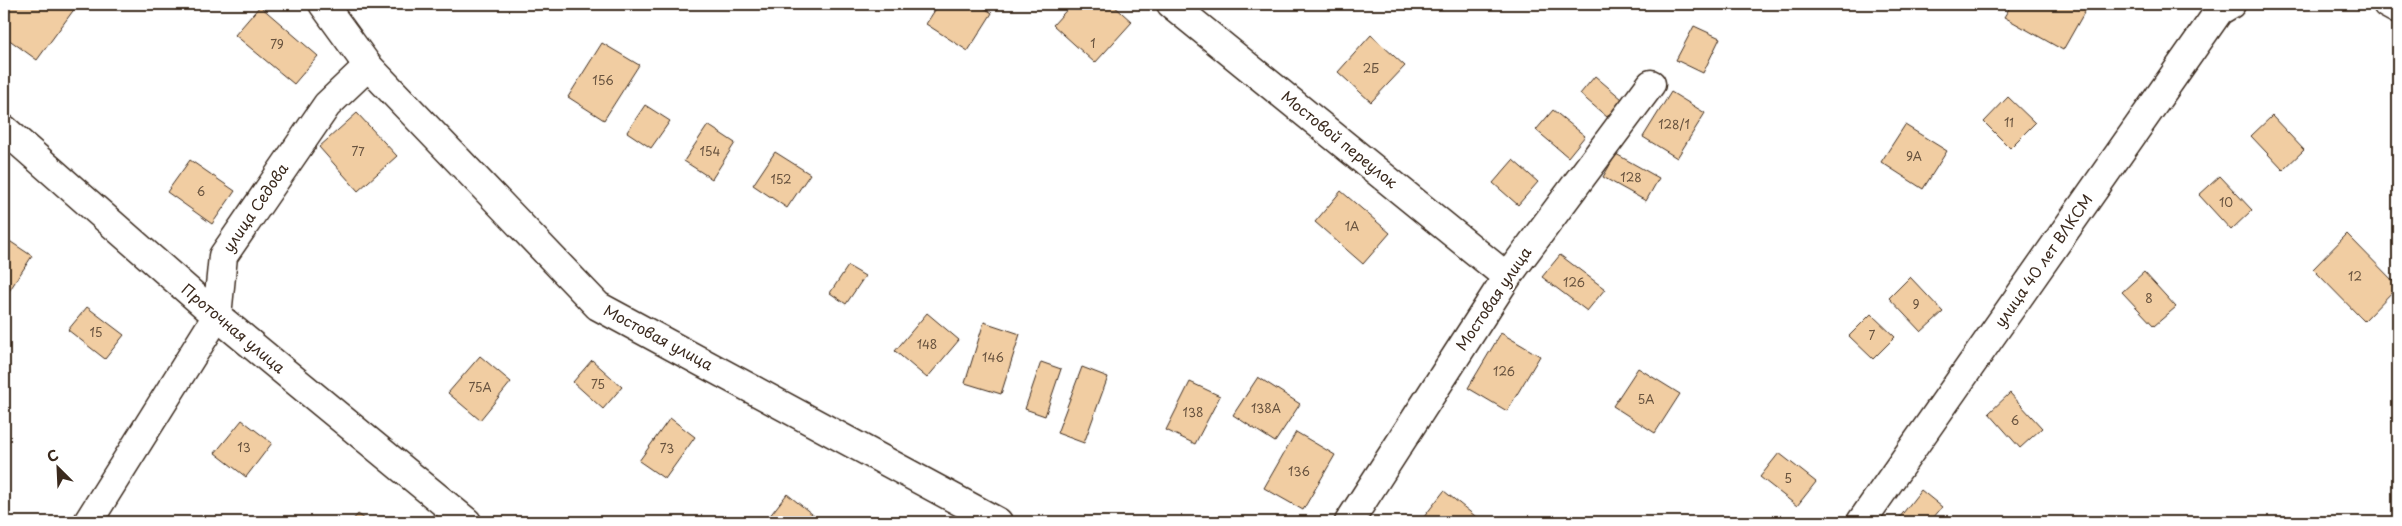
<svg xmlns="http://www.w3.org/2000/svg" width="2402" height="526" viewBox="0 0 2402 526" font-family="'Playpen Sans',sans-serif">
	<rect width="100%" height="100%" fill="#fff"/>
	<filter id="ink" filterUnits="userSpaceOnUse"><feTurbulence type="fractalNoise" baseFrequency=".02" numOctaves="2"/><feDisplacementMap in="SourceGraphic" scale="10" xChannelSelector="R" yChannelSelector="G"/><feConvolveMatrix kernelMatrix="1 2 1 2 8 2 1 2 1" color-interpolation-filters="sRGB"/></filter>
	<g filter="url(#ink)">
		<g fill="#f1cda2" stroke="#3b2a1e">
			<path d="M78,4L37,60L4,36V4Z"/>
			<path d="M939,4H978L992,13L968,51L926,24Z"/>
			<path d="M1072,4H1112L1132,22L1095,63L1053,25Z"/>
			<path d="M2012,4H2089L2063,50L2004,17Z"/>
			<path d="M260,6L318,56L294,84L235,35Z"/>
			<path d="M1694,26L1720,38L1703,73L1676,60Z"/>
			<path d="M1371,35L1405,66L1371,102L1338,72Z"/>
			<path d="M602,43L639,65L604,120L568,97Z"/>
			<path d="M1595,76L1622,99L1607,117L1580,94Z"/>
			<path d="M1671,92L1705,113L1677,158L1643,137Z"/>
			<path d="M2008,97L2035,123L2010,148L1984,122Z"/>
			<path d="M645,105L670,121L651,148L627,132Z"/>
			<path d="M1553,110L1585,136L1568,157L1536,130Z"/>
			<path d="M357,113L397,156L358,191L319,147Z"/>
			<path d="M2272,116L2304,150L2283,170L2251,136Z"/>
			<path d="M708,125L735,143L712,179L684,161Z"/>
			<path d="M1905,125L1947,151L1923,189L1881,162Z"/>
			<path d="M775,152L810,174L787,208L753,185Z"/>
			<path d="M1616,154L1659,178L1646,201L1603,177Z"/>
			<path d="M190,160L235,191L212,224L167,192Z"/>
			<path d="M1513,160L1538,182L1518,205L1493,183Z"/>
			<path d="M2220,176L2252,210L2231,230L2199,195Z"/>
			<path d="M1341,191L1390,233L1363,264L1315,222Z"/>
			<path d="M2347,234L2398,286L2364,321L2313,269Z"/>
			<path d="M5,238L32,256L4,299V240Z"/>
			<path d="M1560,255L1605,289L1587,311L1542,277Z"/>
			<path d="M848,266L865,276L846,304L830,293Z"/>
			<path d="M2144,272L2176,307L2154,326L2122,292Z"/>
			<path d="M1910,277L1943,312L1921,332L1889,298Z"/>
			<path d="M87,307L124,335L105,359L68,330Z"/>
			<path d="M927,313L959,340L927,378L895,351Z"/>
			<path d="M1871,314L1895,337L1873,359L1849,336Z"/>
			<path d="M984,322L1020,334L1001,394L965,383Z"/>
			<path d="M1501,333L1540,356L1507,411L1468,388Z"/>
			<path d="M480,356L511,382L480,420L448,393Z"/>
			<path d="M592,360L622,387L603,409L573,382Z"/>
			<path d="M1041,362L1061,369L1045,416L1025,409Z"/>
			<path d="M1082,367L1108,377L1084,443L1057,433Z"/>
			<path d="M1638,368L1680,394L1655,433L1613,406Z"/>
			<path d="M1258,377L1300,404L1275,442L1233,415Z"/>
			<path d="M1190,382L1220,396L1195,444L1166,430Z"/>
			<path d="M2010,393L2042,428L2020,448L1989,413Z"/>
			<path d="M670,418L695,437L665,479L639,461Z"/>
			<path d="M242,420L272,443L246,477L215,453Z"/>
			<path d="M1296,432L1335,455L1303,510L1264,488Z"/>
			<path d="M1779,453L1816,482L1797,506L1760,477Z"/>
			<path d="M1921,490L1942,507L1930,522H1896Z"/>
			<path d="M1444,491L1480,520L1478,522H1420Z"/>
			<path d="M787,494L822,522H765Z"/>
			<path d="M358,514L369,522H351Z"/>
		</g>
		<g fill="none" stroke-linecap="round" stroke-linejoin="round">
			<defs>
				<g id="street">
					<path d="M323,4L368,66L598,306L998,522"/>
					<path d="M1171,4L1507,277"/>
					<path d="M88,522L217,316L223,256L327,105L368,66"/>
					<path d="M1349,522L1507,277L1651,84"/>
				</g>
				<g id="secondary">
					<path d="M2387,4L2398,10"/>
					<path d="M4,129L217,316L467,522"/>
					<path d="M1861,522L2219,11L2231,4"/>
				</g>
			</defs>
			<use href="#street" stroke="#3b2a1e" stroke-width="31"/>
			<use href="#secondary" stroke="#3b2a1e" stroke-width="31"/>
			<use href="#street" stroke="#fff" stroke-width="28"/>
			<use href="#secondary" stroke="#fff" stroke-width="28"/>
		</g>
	</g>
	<g text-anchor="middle" stroke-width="4" stroke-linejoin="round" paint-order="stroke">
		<g font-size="12" fill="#68533f">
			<text x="1093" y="48">1</text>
			<text x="277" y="49">79</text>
			<text x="1371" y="73">2Б</text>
			<text x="603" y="85">156</text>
			<text x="2009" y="127">11</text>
			<text x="1674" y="129">128/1</text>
			<text x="358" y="156">77</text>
			<text x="710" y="156">154</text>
			<text x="1914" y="161">9А</text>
			<text x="1631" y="182">128</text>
			<text x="781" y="184">152</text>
			<text x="201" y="196">6</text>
			<text x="2226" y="207">10</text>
			<text x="1352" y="231">1А</text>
			<text x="2355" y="281">12</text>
			<text x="1574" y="287">126</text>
			<text x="2149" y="303">8</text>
			<text x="1916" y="309">9</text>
			<text x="96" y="337">15</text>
			<text x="1872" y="340">7</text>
			<text x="927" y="349">148</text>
			<text x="993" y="362">146</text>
			<text x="1504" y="376">126</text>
			<text x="598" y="389">75</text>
			<text x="480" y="392">75А</text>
			<text x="1646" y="404">5А</text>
			<text x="1266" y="413">138А</text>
			<text x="1193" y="417">138</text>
			<text x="2015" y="425">6</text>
			<text x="244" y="452">13</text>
			<text x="667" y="453">73</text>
			<text x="1299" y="476">136</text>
			<text x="1788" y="483">5</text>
		</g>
		<g font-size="15" fill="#3b2a1e" stroke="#fff">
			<text transform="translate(1339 140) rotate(39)" y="5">Мостовой переулок</text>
			<text transform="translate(256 208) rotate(-56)" y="5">улица Седова</text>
			<text transform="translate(2044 261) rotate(-55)" y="5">улица 40 лет ВЛКСМ</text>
			<text transform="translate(1494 299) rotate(-56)" y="5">Мостовая улица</text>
			<text transform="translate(233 329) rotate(40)" y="5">Проточная улица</text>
			<text transform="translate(658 338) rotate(28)" y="5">Мостовая улица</text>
		</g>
	</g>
	<rect width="2402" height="526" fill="none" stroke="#fff" stroke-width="20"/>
	<rect x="10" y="10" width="2382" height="506" fill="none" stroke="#3b2a1e" stroke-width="2" filter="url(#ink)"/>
	<g transform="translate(58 468) rotate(336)" stroke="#ffffff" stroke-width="4" paint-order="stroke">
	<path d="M0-4L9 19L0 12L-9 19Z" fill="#3b2a1e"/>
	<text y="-8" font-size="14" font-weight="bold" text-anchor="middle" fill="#3b2a1e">С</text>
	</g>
</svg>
